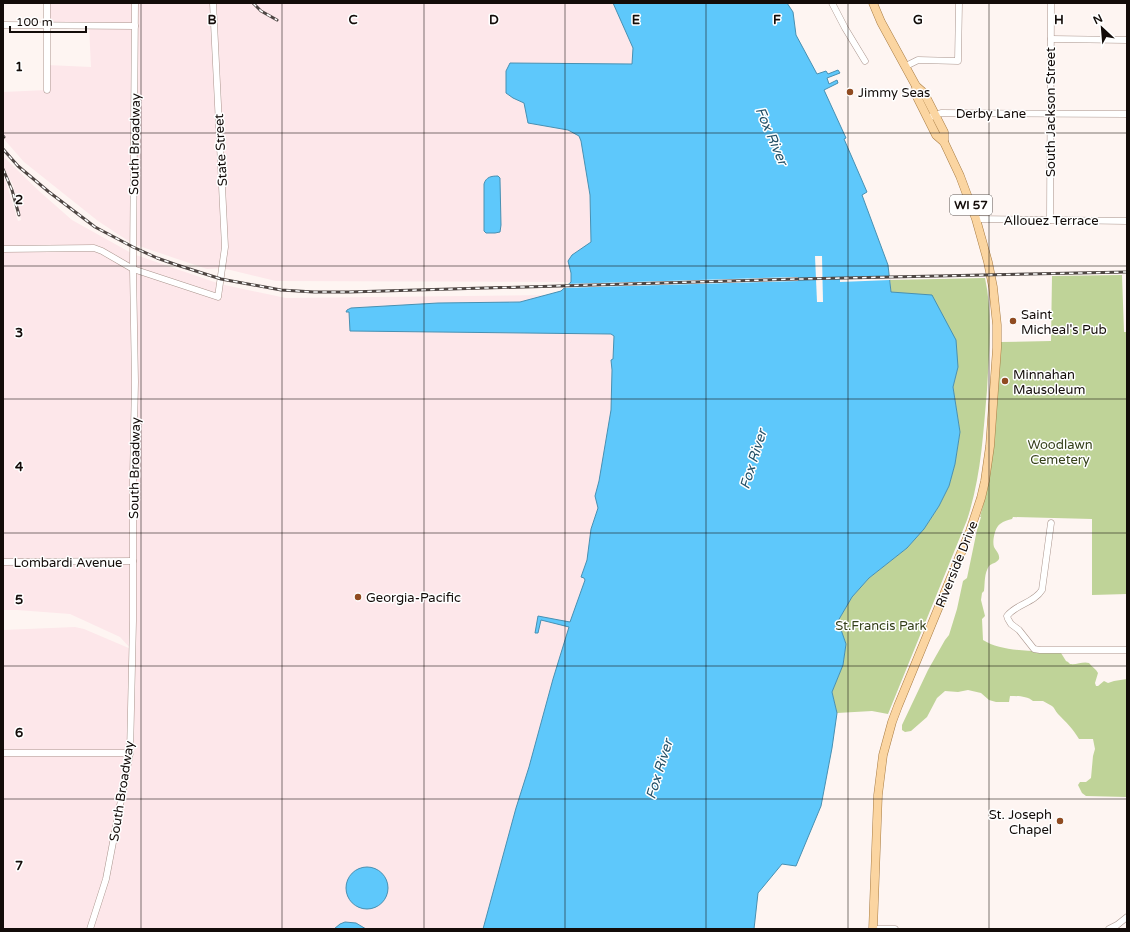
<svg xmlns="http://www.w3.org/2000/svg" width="1130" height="932" viewBox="0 0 1130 932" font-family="'Varela Round',sans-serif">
	<rect width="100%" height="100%" fill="#fef5f2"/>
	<g fill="#fde7ea">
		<path d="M47,3H613L633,48L632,64L510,63L513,98L524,103L528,123L568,130L579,136L581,141L590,195L591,242L572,255L568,261L571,273V282L276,281L222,268L207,269L133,244L98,221L24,162L3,138V92L47,90V65L91,67L89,26L47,25Z"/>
		<path d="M3,156L39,191L72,220L133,254L220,284L286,298L548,295L520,302L438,303L346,312H349L350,331L612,334L614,336L613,359L611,360L612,370L611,410L599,481L596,496L598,508L591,529L587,560L585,565L581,577L584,578L585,580L553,679L529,767L516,808L483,929H3V630L75,627L84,629L131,649L120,637L70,614L17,610H3V175L6,182L18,221L21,220L13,185L3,166Z"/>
	</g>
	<g fill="#bfd398">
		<path d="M1122,275L1124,332H1127V594L1092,595V519L1013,517L1012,519C1008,520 1004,521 1000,524C995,527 992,541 994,547C996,551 1000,554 999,559C997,563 992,563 989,566C984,574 985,582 984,591L982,593L981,600L985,616L982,619L983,640C1003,653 1038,650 1061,653L1066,661L1068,662L1070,664C1077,665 1083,661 1089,663C1092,667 1096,669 1098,673L1095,683L1096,686H1098L1104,681L1108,683L1114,681L1127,679V797L1086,796L1082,793L1078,785L1080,782H1086L1091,778L1093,756L1095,749L1093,739H1079C1073,729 1066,722 1058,714C1055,711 1055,708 1052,706C1049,704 1046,703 1043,701H1033C1027,696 1018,696 1010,696L1009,702H996L989,700L981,693L968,690L958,692L945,691L937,698L927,717L911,731L905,732L902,730V725L928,670L945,640L949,635L957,609L963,581L967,578L977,530L981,517H980L986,494L1001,342L1051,341L1052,276Z"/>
		<path d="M985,278C993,315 989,353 987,390C983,436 981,477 967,520L888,714L872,711L837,713L832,692L843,665L846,644L838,621L852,597L869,578L907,548L924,529L939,506L949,486L955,464L960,432L953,387L958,367L891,292L890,280Z"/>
	</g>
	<g fill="#5ec8fb" stroke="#4890b2">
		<path d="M613,3H787L793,12L796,35L817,74L826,71L828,74L838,70L840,73L827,78L829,84L837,80L838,83L824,90L846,138L844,139L867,192L862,195L888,265L891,292L932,295L956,340L958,367L953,387L960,432L955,464L949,486L939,506L924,529L907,548L869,578L852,597L838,621L846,644L843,665L832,692L837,713L832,748L821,806L796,866L782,864L758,893L754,929H483L516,808L529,767L553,679L569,627L541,620L538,633H535L538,616L559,620L570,622L585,580L584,578L581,577L587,560L591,529L598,508L595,496L599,481L611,410L612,370L611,360L613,359L614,336L611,334L350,331L349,312H346L347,310L351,308L438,303L520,302L561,291L571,282V273L568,261L572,255L591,242L590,195L581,141L579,136L568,130L528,123L524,103L513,98L506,93V71L510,63L632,64L633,48Z"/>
		<path d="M498,176L500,178V180L501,225L500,232L495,233H486L484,231V184C486,177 491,176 498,176Z"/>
		<circle cx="367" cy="888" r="21"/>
		<path d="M345,922L356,923L366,929H334L340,924Z"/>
	</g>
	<g fill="#fef5f2">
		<path d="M815,256H822L823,302H817Z"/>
		<path d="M890,276V280L840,282V277Z"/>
		<path d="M798,277V281L561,288L566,284Z"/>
	</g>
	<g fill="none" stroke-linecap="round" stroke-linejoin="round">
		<defs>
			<g id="minor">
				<path d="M832,3L845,28L865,61"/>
				<path d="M3,25L135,26"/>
				<path d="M1051,39L1127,40"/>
				<path d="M906,66L918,60L958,61L959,3"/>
				<path d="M47,90V3"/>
				<path d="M928,118L941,113L1127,114"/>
				<path d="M976,219L1127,221"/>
				<path d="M1050,220L1051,3"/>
				<path d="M3,249L94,248L102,251L133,269L218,297L225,247L213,3"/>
				<path d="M1051,523L1042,590C1034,603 1016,604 1007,616L1008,619L1011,624L1019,630L1034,649L1040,650H1127"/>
				<path d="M3,562L133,561"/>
				<path d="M3,753H130"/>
				<path d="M90,929L106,879L130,753L133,621V477L135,382L133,269L135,3"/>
				<path d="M873,929H895"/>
				<path d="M1109,929L1117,925L1127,917"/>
			</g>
			<g id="major">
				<path d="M873,3L881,22L916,86L924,93L944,132V142"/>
				<path d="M873,929L878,795L883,755L892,722L898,706L970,531L981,498L985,481L990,446L997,348V325L993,287L988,262L976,219L960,176L944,142L936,135L917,97L916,86"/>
			</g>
		</defs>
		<use href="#minor" stroke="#aa958d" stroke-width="7"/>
		<use href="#major" stroke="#a87c43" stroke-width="9"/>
		<use href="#minor" stroke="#fff" stroke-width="6"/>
		<use href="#major" stroke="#fbd5a1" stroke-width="8"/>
		<defs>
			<g id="rail">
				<path d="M253,3L261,11L277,20"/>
				<path d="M3,136L4,137"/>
				<path d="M3,149L18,166L49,192L95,227L133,247L157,258L177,265L221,279L281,290L314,292H349L798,279L1127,272"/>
				<path d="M3,169L12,190L19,215"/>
			</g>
		</defs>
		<use href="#rail" stroke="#4e4643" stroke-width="3"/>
		<use href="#rail" stroke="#fff" stroke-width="1.5" stroke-dasharray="4.5" stroke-linecap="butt"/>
	</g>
	<path fill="none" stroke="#130c09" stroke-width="1" stroke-opacity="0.55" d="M141,3V929M282,3V929M424,3V929M565,3V929M706,3V929M848,3V929M989,3V929M3,133H1127M3,266H1127M3,399H1127M3,533H1127M3,666H1127M3,799H1127"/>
	<g fill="#904b21" stroke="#fff" stroke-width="1.5">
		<circle cx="850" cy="92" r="4"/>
		<circle cx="1013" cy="321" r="4"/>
		<circle cx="1005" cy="381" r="4"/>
		<circle cx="358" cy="597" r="4"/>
		<circle cx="1060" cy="821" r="4"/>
	</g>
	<g text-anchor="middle" stroke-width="3" stroke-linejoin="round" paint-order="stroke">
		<rect fill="#fff" stroke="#5a5553" stroke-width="1" x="950" y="195" width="42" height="20" rx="3"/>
		<g font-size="12" font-weight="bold" fill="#130c09">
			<text x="971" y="209">WI 57</text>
		</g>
		<g font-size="13" fill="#130c09" stroke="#fff" text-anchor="start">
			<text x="858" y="97">Jimmy Seas</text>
			<text x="1021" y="319">Saint<tspan x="1021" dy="15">Micheal's Pub</tspan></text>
			<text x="1013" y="379">Minnahan<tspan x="1013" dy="15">Mausoleum</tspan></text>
			<text x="366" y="602">Georgia-Pacific</text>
			<text x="1052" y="819" text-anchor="end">St. Joseph<tspan x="1052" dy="15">Chapel</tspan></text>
		</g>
		<g font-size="13" fill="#130c09" stroke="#fff">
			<text transform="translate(1050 112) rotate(-90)" y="5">South Jackson Street</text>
			<text x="991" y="118">Derby Lane</text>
			<text transform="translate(134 144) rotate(-89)" y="5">South Broadway</text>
			<text transform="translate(220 150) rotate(-93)" y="5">State Street</text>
			<text x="1051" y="225">Allouez Terrace</text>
			<text transform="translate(134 468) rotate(-89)" y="5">South Broadway</text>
			<text x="68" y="567">Lombardi Avenue</text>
			<text transform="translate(956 564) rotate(-68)" y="5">Riverside Drive</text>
			<text transform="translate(121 791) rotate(-81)" y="5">South Broadway</text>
		</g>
		<g font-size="13" fill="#35401a" stroke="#fff">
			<text x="1060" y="449">Woodlawn<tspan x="1060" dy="15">Cemetery</tspan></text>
			<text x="881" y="630">St.Francis Park</text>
		</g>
		<g font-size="14" font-style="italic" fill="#255167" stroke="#fff">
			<text transform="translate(772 136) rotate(67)" y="5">Fox River</text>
			<text transform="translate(753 459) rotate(-73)" y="5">Fox River</text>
			<text transform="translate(659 769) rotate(-73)" y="5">Fox River</text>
		</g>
	</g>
	<g font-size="13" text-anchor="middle" font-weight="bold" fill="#130c09" stroke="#fff" stroke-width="3" stroke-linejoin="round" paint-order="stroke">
		<text x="212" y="24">B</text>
		<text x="353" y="24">C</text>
		<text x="494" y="24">D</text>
		<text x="636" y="24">E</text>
		<text x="777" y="24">F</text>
		<text x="918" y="24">G</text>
		<text x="1059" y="24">H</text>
		<text x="19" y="71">1</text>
		<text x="19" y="204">2</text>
		<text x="19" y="337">3</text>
		<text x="19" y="471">4</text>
		<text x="19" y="604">5</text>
		<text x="19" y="737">6</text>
		<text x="19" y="870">7</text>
	</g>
	<rect width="1130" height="932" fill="none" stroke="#130c09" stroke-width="8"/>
	<g transform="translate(1102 28) rotate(334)" stroke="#ffffff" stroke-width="3" paint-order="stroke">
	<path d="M0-3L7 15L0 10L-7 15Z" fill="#130c09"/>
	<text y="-6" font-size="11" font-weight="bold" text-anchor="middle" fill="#130c09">N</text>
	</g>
	<path d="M10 26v6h76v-6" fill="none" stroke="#130c09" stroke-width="2"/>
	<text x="16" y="26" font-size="12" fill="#130c09" stroke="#ffffff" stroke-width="3" paint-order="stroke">100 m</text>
</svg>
